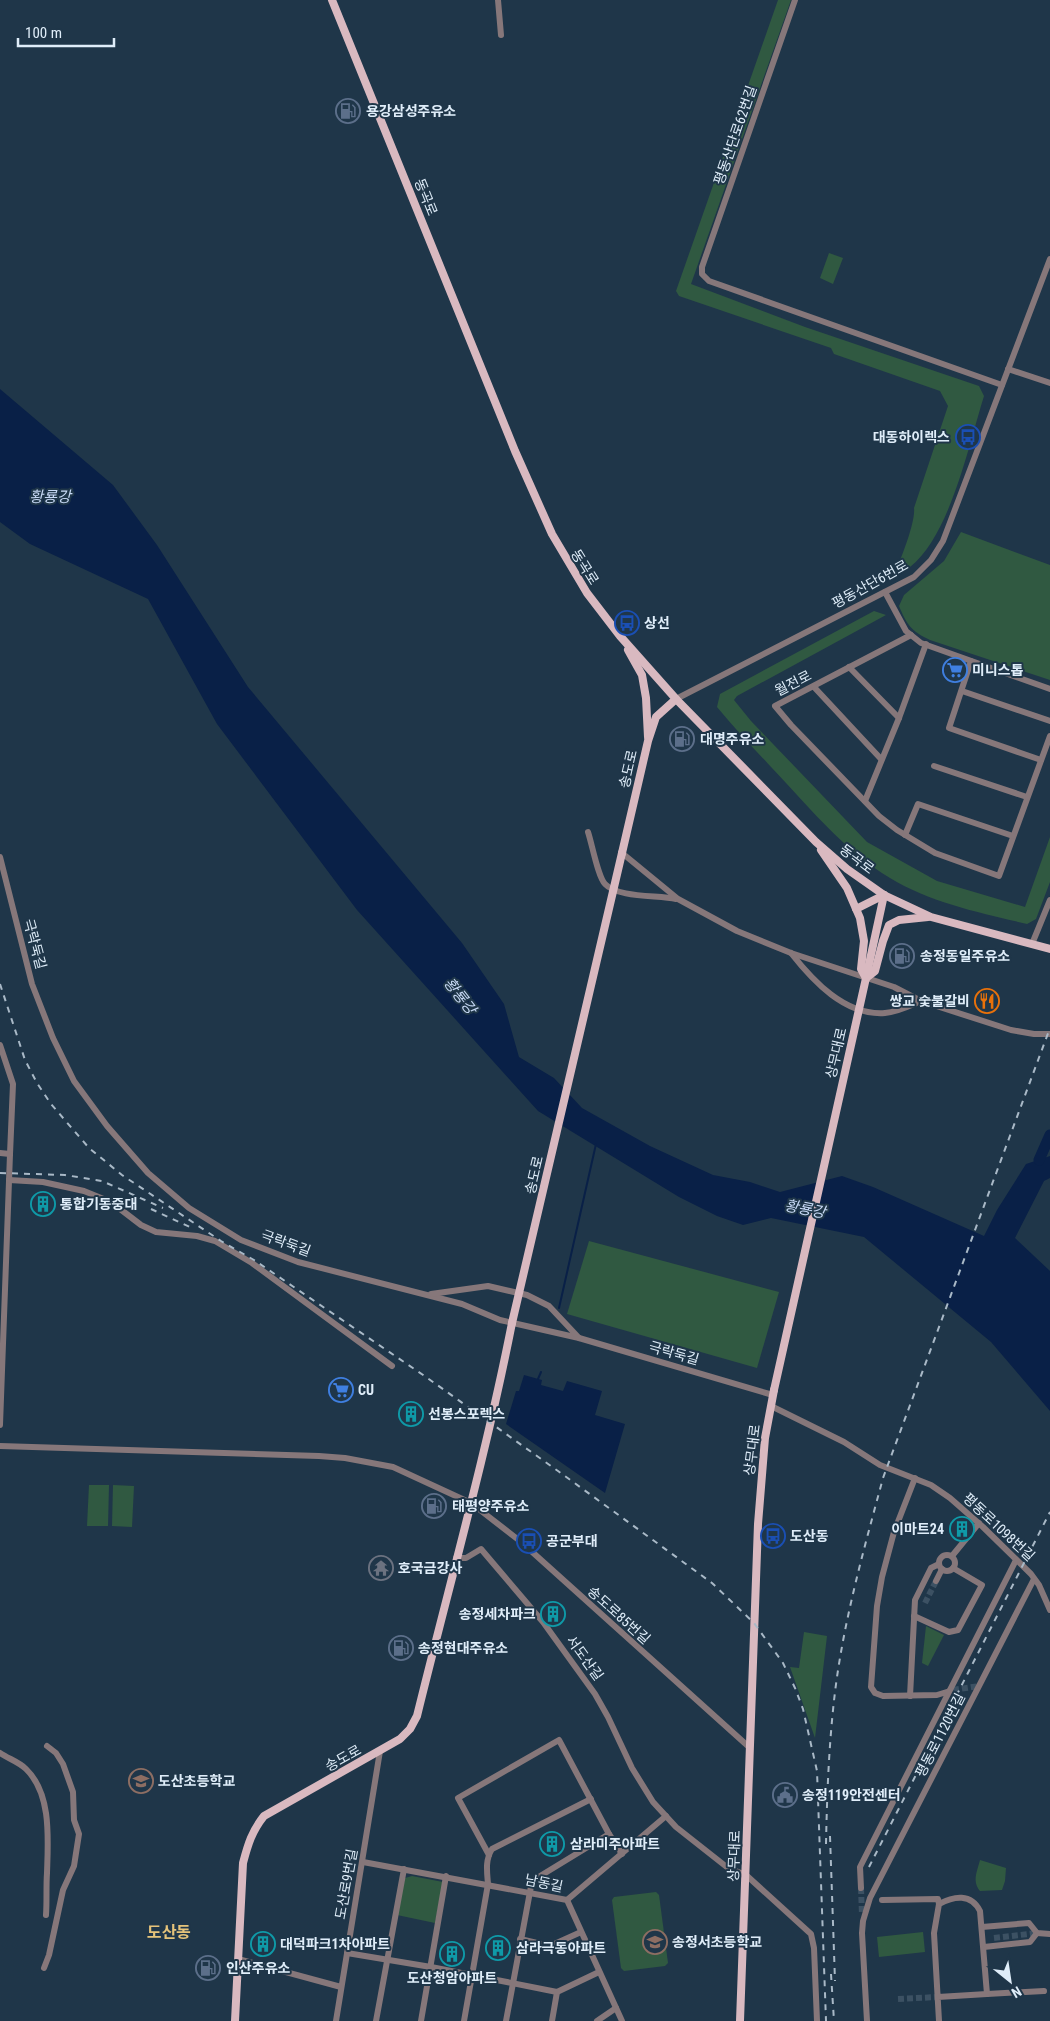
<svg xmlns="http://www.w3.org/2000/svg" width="1050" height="2021" viewBox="0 0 1050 2021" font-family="'Roboto Condensed','Noto Sans KR',sans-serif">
	<rect width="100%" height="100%" fill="#1f3649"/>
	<g fill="#305941">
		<path d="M778,0H791L691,284L805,327L979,386L984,396C969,444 950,536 910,567C904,572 897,576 891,580C898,568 916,522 914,508L948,406L940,391L834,354L831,348L679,296L676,291Z"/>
		<path d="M829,253L843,258L833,284L820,278Z"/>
		<path d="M961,532L1050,565V680L930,640C911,631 907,625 899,606L904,595L944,561Z"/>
		<path d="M874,611L886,615L737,696L734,700L751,721L867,842L937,881L1025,907L1050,837V882L1036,919L1027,924C981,913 931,903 890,878C849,853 818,818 786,783C763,758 739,734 717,707L720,694Z"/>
		<path d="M589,1241L779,1292L757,1368L567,1314Z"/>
		<path d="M89,1485H109L108,1526H87Z"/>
		<path d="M113,1485L134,1486L132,1527L112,1526Z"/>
		<path d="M926,1626L944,1635L928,1666L922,1663Z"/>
		<path d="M804,1632L827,1636L815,1738L790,1667L799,1668Z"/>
		<path d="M980,1860L1006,1868L1005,1881L1002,1890L980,1891C972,1881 977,1872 980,1860Z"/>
		<path d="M412,1876L443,1882L435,1923L397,1915L405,1878Z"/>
		<path d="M656,1892L659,1895L668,1963L665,1966L624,1971L621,1968L612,1900L614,1897Z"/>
		<path d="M923,1932L925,1952L879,1957L877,1937Z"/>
	</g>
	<g fill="#092047">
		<path d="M0,389L113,485L157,545L248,687L462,943L504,1004L519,1057L554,1078L582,1108L650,1146L713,1175L750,1182L780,1192L842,1176L873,1187L984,1236L997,1210L1026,1164L1050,1156V1178L1044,1181L1015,1238L1050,1271V1411L991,1342L864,1237L771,1218L743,1225L717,1216L679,1197L538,1111L357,910L217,724L148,599L30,544L0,522Z"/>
		<path d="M524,1375L542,1380L541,1385L563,1391L567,1381L602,1391L595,1415L625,1424L605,1493L506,1424L516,1391H519Z"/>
	</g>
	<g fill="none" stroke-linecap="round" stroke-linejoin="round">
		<g stroke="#092047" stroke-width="2">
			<path d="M559,1308L596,1144"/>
			<path d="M538,1379L541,1372"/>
		</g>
		<path stroke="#092047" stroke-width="11" d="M1039,1160L1050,1135"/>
		<g stroke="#3c5163" stroke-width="6" stroke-dasharray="6 3" stroke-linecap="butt">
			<path d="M925,1603L936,1581"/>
			<path d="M953,1690L979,1686"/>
			<path d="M861,1888L862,1915"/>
			<path d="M994,1938L1037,1933"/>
			<path d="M898,1999L938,1997"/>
		</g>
		<g stroke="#86777a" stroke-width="6">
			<path d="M498,0L501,35"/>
			<path d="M795,0L702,267V274L709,281L1002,385"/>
			<path d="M1008,369L1050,383"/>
			<path d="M885,592L906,631L921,643L1050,689"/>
			<path d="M911,635L775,706L791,725L879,816L897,830L935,853L999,876L1050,736"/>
			<path d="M971,661L949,728L1041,760"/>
			<path d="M849,667L899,718"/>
			<path d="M814,687L881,759"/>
			<path d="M962,691L1050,721"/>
			<path d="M676,699L914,577L931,560L943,541L1050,259"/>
			<path d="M934,766L1027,797"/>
			<path d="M865,801L899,718L926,644"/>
			<path d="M588,832C592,844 598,877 605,884C618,898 657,895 676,899"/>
			<path d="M905,835L918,804L1013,836"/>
			<path d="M622,853L678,899L737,931L791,953L894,987L921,1001"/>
			<path d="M0,857L32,984L53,1038L74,1081L107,1126L148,1173L189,1208L241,1240L298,1262L462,1304L500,1320L579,1338L773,1395"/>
			<path d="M1032,944L1050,900"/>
			<path d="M791,953C813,981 845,1016 885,1013C898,1012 909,1006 921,1001L1011,1030L1034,1034H1050"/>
			<path d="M0,1045L13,1084L10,1154"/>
			<path d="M0,1153L10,1154L0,1425"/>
			<path d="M9,1180L43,1182L84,1191L111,1202L141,1225L156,1232L197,1236L215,1241L252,1263L392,1366"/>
			<path d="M431,1294L488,1286L527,1295L549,1306L579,1338"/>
			<path d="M771,1406L844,1442L880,1465L931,1485L950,1498L983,1527L1031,1574L1039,1585L1050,1610"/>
			<path d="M0,1446L319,1456L345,1458L393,1467L471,1503L520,1541L749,1747"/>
			<path d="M915,1478L894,1532L882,1577L877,1606L871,1687L875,1693L883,1696L937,1695L950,1691"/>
			<circle cx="947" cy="1563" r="8"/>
			<path d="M952,1556L979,1523"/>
			<path d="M456,1558H466L481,1549L543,1622L595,1694L608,1717L632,1768L653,1802L676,1827L728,1868L746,1875L811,1934L814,1948L817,2021"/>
			<path d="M936,1581L942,1569"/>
			<path d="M914,1616L949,1632L958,1630L982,1585L953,1568"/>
			<path d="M910,1696L915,1600L931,1568L939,1564"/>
			<path d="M0,1753C9,1759 19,1762 26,1769C52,1794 48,1840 47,1873C46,1887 47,1901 46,1915"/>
			<path d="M489,1855L458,1798L559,1740L609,1834L622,1854"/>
			<path d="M363,1862L567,1900L622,2021"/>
			<path d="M861,1888L860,1867L1016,1560"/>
			<path d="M567,1900L666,1816"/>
			<path d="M882,1900L938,1899L939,1904"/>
			<path d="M982,1927L1029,1923L1037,1933L1050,1934"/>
			<path d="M520,1939L550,1946L581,1932"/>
			<path d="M984,1947L1030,1942L1037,1933"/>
			<path d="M347,1953L431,1967L557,1992L552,2021"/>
			<path d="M238,1959L341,1987"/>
			<path d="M44,1968L49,1955L63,1890L74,1866L79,1834L74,1820L73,1792L63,1764L56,1753L47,1746"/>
			<path d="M557,1992L599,1972"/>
			<path d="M987,1994L1044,1991"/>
			<path d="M938,1997L987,1994L980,1911C971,1893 954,1896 939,1904L934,1933L939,2021"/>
			<path d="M336,2021L380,1751"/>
			<path d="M376,2021L404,1869"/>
			<path d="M421,2021L446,1876"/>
			<path d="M464,2021L488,1884C487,1872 485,1860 492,1849L591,1799"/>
			<path d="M506,2021L532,1881L609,1834"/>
			<path d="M597,2021L616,2008"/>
			<path d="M867,2021L862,1933L863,1921L870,1898L1034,1579"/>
		</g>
		<g stroke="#d9b9c0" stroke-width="8">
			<path d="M332,0L515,451L552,534L587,593L620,636L676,699L816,842L847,869L884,895L931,917L1050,949"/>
			<path d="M628,650L642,675L646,698L648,737"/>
			<path d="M821,850L847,888L860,918L864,941L861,969L866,978"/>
			<path d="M622,853L648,741L656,717L676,699"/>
			<path d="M856,909L884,895"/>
			<path d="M866,978L875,971L883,941L889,925L899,920L928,917"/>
			<path d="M866,978L884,895"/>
			<path d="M235,2021L243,1863C248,1844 252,1831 264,1816L400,1739L410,1729L417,1716C449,1586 486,1455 512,1323"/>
			<path d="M740,2021L758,1524L765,1438L774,1390"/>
		</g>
		<g stroke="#a9b9c7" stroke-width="2" stroke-dasharray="6 6" stroke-linecap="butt">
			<path d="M0,984L25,1060L37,1083L51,1104L89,1148L122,1175L221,1241L254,1260L426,1377L558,1471L712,1583L754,1623L783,1663L795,1688L803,1709L817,1771L826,2021"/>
			<path d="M0,1173L65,1175L102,1181L163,1208"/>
			<path d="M151,1209L192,1228"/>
			<path d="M830,1836L835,1981"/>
			<path d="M826,1844C827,1793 829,1742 835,1692C844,1619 864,1549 883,1478L1050,1028"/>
			<path d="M869,1867L1050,1512"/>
			<path d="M831,1974L834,2021"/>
		</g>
		<g stroke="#d9b9c0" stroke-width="8">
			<path d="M512,1323L622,853"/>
			<path d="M774,1390L866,978"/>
		</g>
	</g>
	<defs>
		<symbol id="fuel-ring" viewBox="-11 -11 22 22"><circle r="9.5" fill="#1f3649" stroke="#5c6f8a" stroke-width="1.5"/><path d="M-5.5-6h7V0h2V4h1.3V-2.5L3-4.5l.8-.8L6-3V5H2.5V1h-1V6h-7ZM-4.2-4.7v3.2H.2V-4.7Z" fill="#5c6f8a"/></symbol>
		<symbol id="bus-ring" viewBox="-11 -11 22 22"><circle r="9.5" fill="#1f3649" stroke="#1a4fb4" stroke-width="1.5"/><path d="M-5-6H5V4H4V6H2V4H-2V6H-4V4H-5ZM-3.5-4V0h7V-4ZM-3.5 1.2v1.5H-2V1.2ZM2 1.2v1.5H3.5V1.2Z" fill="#1a4fb4"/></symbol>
		<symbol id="supermarket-ring" viewBox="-11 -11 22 22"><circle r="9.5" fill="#1f3649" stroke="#3f7fe0" stroke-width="1.5"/><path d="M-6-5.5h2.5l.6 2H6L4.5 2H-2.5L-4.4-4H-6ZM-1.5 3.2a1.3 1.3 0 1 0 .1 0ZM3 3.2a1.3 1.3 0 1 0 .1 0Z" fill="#3f7fe0"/></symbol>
		<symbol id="restaurant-ring" viewBox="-11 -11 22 22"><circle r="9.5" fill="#1f3649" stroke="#e8710a" stroke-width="1.5"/><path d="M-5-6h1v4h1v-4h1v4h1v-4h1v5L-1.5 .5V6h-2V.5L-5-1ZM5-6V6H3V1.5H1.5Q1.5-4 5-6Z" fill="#e8710a"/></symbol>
		<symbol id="building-ring" viewBox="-11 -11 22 22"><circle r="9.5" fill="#1f3649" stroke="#0f9aa8" stroke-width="1.5"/><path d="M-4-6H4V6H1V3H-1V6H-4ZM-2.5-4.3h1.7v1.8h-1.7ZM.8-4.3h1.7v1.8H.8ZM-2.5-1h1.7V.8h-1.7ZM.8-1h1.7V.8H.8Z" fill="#0f9aa8"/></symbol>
		<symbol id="temple-ring" viewBox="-11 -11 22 22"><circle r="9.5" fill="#1f3649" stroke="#6b7280" stroke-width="1.5"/><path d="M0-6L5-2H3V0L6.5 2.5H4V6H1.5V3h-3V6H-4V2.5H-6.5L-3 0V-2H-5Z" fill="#6b7280"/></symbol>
		<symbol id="school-ring" viewBox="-11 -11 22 22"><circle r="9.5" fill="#1f3649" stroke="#8d6e63" stroke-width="1.5"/><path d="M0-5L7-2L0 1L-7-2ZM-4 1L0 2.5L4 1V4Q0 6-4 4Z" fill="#8d6e63"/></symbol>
		<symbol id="civic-ring" viewBox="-11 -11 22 22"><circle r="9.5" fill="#1f3649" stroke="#5c6f8a" stroke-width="1.5"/><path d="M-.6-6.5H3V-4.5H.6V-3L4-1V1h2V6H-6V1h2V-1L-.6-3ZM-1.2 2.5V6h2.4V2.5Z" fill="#5c6f8a"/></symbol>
	</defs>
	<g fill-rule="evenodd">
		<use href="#fuel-ring" x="334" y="97" width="28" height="28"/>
		<use href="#bus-ring" x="954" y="423" width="28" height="28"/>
		<use href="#bus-ring" x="613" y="609" width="28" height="28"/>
		<use href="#supermarket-ring" x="941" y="656" width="28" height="28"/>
		<use href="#fuel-ring" x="668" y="725" width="28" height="28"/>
		<use href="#fuel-ring" x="888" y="942" width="28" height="28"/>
		<use href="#restaurant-ring" x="973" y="987" width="28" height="28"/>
		<use href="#building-ring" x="29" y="1190" width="28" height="28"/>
		<use href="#supermarket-ring" x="327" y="1376" width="28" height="28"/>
		<use href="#building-ring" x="397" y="1400" width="28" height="28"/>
		<use href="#fuel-ring" x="420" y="1492" width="28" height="28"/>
		<use href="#building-ring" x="948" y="1515" width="28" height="28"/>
		<use href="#bus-ring" x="759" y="1522" width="28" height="28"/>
		<use href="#bus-ring" x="515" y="1527" width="28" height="28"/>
		<use href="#temple-ring" x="367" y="1554" width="28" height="28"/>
		<use href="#building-ring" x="539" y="1600" width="28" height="28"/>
		<use href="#fuel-ring" x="387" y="1634" width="28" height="28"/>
		<use href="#school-ring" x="127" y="1767" width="28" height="28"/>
		<use href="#civic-ring" x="771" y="1781" width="28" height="28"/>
		<use href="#building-ring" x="538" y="1830" width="28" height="28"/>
		<use href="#school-ring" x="641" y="1928" width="28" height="28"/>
		<use href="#building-ring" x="249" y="1930" width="28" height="28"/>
		<use href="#building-ring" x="484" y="1934" width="28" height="28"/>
		<use href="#building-ring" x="438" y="1940" width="28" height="28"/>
		<use href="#fuel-ring" x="194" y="1954" width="28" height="28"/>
	</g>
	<g text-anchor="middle" stroke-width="4" stroke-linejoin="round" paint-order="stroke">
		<g font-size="14" font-weight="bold" fill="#dfedf9" stroke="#1f3649" text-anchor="start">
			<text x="366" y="116">용강삼성주유소</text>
			<text x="950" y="442" text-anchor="end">대동하이렉스</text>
			<text x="644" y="628">상선</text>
			<text x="972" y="675">미니스톱</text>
			<text x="700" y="744">대명주유소</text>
			<text x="920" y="961">송정동일주유소</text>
			<text x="970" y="1006" text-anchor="end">쌍교 숯불갈비</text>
			<text x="60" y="1209">통합기동중대</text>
			<text x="358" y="1395">CU</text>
			<text x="428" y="1419">선봉스포렉스</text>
			<text x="452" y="1511">태평양주유소</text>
			<text x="944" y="1534" text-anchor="end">이마트24</text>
			<text x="790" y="1541">도산동</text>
			<text x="546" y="1546">공군부대</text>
			<text x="398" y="1573">호국금강사</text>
			<text x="536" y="1619" text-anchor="end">송정세차파크</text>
			<text x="418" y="1653">송정현대주유소</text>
			<text x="158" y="1786">도산초등학교</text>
			<text x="802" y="1800">송정119안전센터</text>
			<text x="570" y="1849">삼라미주아파트</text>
			<text x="672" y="1947">송정서초등학교</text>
			<text x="280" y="1949">대덕파크1차아파트</text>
			<text x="516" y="1953">삼라극동아파트</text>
			<text x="226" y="1973">인산주유소</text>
			<text x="452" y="1983" text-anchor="middle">도산청암아파트</text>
		</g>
		<g font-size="14" fill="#dfedf9" stroke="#1f3649">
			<text transform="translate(735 135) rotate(-71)" y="5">평동산단로62번길</text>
			<text transform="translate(426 197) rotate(68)" y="5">동곡로</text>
			<text transform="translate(585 567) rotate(58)" y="5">동곡로</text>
			<text transform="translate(870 584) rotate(-29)" y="5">평동산단6번로</text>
			<text transform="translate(793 683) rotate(-27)" y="5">월전로</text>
			<text transform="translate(628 769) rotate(-77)" y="5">송도로</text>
			<text transform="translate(857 859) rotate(37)" y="5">동곡로</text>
			<text transform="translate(35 944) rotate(75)" y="5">극락둑길</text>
			<text transform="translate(836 1053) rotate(-77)" y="5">상무대로</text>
			<text transform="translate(534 1175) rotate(-77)" y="5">송도로</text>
			<text transform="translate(286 1243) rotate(20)" y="5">극락둑길</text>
			<text transform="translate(674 1353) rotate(16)" y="5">극락둑길</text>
			<text transform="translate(752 1450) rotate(-83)" y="5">상무대로</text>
			<text transform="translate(999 1527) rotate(43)" y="5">평동로1098번길</text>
			<text transform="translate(619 1615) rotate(42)" y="5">송도로85번길</text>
			<text transform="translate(585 1658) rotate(54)" y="5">서도산길</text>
			<text transform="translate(940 1735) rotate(-63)" y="5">평동로1120번길</text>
			<text transform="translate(343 1758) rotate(-29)" y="5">송도로</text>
			<text transform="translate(734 1856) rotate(-88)" y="5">상무대로</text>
			<text transform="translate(544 1883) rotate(12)" y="5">남동길</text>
			<text transform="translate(346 1884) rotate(-80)" y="5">도산로9번길</text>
		</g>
		<g font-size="15" font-style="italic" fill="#c7d9f5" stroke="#1f3649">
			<text x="50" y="502">황룡강</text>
			<text transform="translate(460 996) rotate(52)" y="5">황룡강</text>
			<text transform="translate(805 1209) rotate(11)" y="5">황룡강</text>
		</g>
		<g font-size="16" font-weight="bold" fill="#e5c37a" stroke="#1f3649">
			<text x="169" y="1938">도산동</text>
		</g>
	</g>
	<g transform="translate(1010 1981) rotate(150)" stroke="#1f3649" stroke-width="4" paint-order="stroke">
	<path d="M0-4L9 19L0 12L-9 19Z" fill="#dfedf9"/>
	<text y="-8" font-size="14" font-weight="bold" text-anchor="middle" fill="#dfedf9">N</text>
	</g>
	<path d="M18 38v8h96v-8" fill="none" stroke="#dfedf9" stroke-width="2.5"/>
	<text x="25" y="38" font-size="15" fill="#dfedf9" stroke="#1f3649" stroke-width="4" paint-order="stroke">100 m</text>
</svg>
